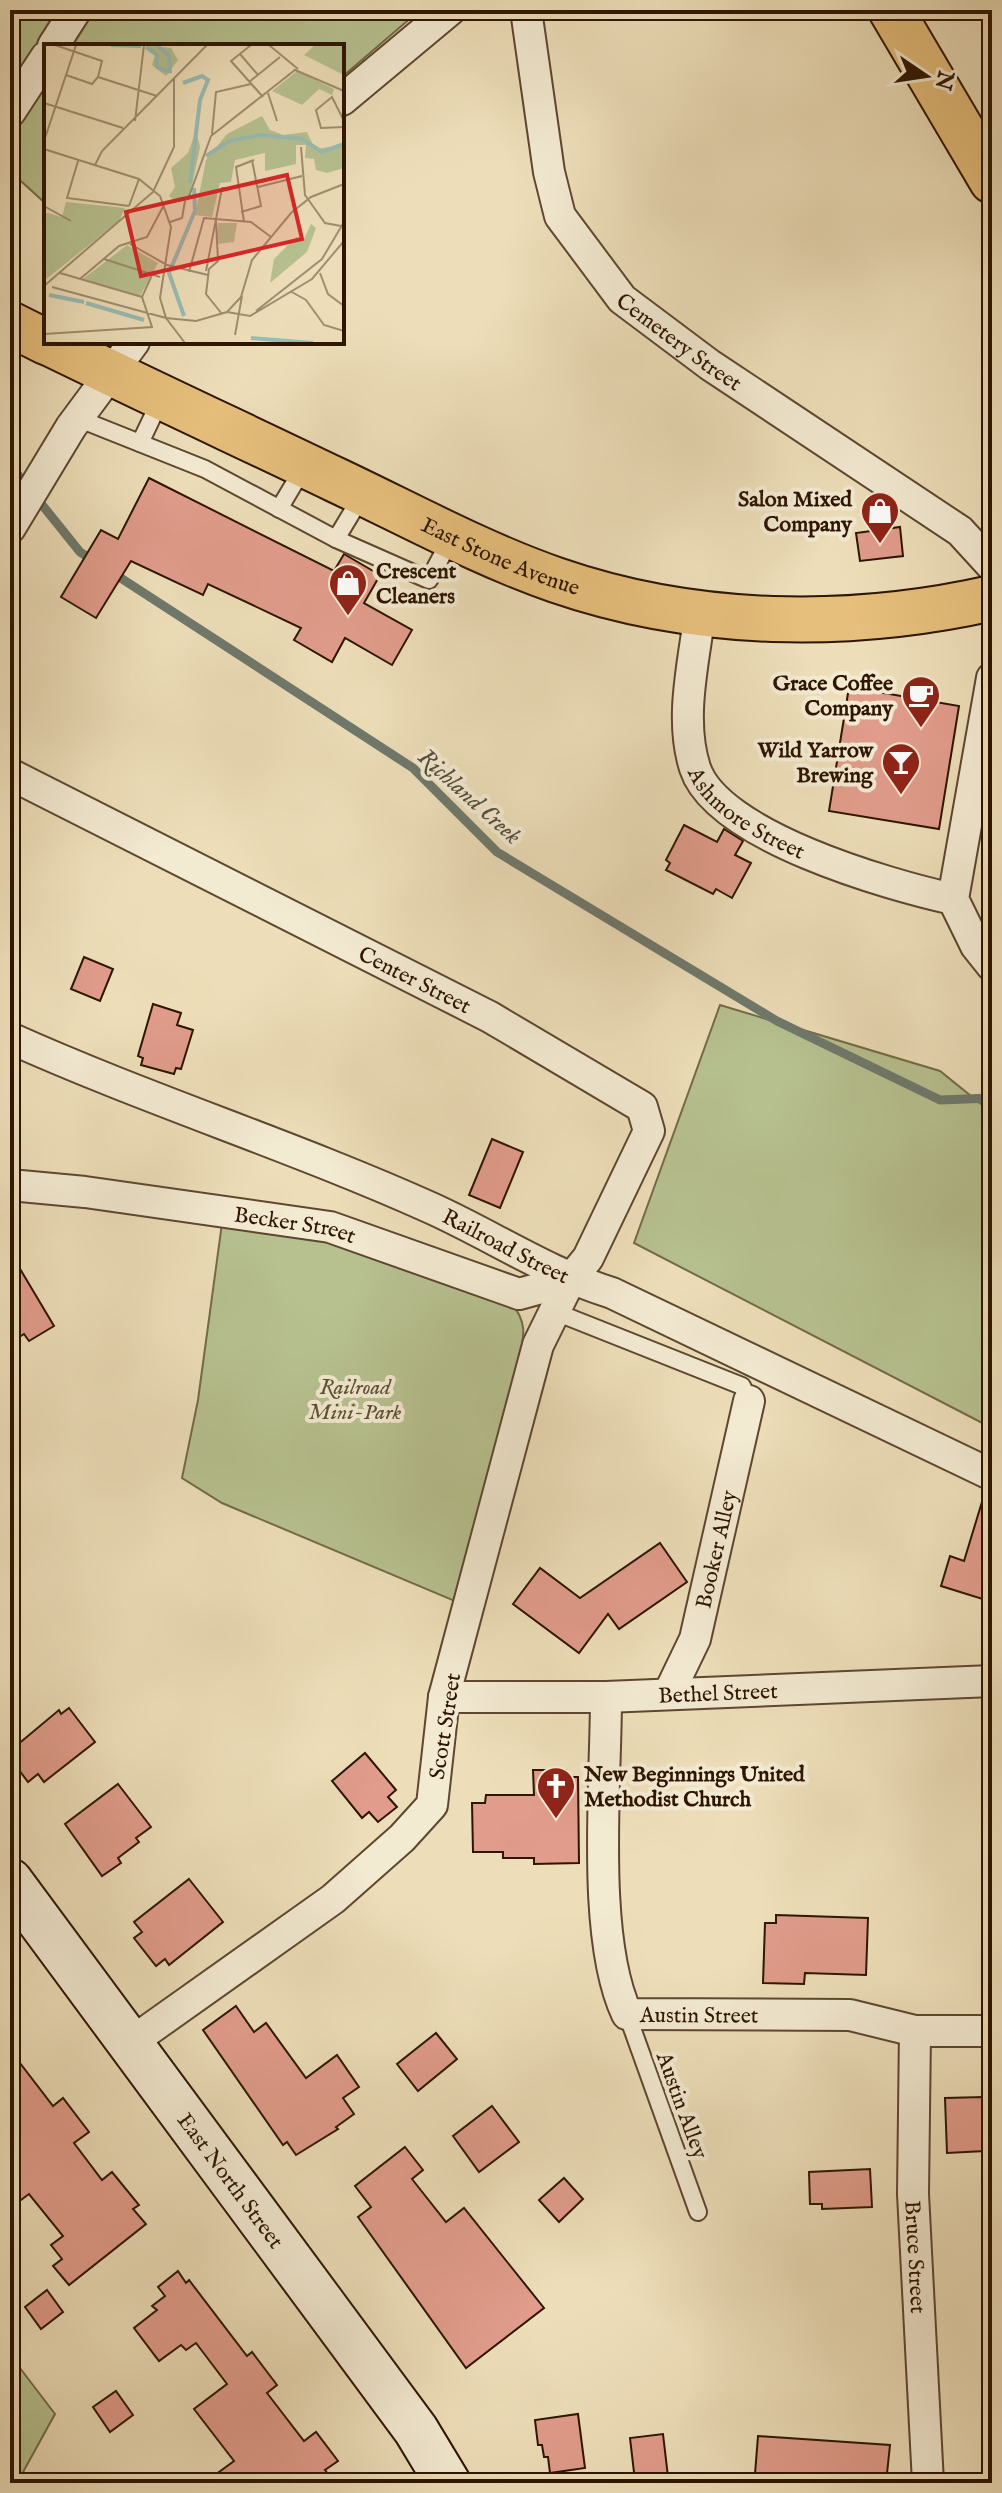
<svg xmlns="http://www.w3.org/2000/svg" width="1002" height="2493" viewBox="0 0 1002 2493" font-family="'IM FELL English',serif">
	<rect width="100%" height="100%" fill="#eddeb9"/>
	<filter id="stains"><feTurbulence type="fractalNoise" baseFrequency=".0025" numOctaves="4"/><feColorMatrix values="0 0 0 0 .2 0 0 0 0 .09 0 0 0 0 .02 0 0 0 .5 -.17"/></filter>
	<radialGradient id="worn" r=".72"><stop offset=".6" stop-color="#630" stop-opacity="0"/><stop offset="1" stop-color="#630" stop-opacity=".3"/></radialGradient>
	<g fill="#b7c190" stroke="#726b48" stroke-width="2">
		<path d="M10,10H420L342,77V46H46V204L10,171Z"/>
		<path d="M720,1005L940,1071L992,1113V1428L634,1243Z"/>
		<path d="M223,1216L366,1245L511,1303C528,1322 524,1337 519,1360L457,1602L222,1503L182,1478L198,1400Z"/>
		<path d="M10,2355L55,2414L17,2483H10Z"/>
	</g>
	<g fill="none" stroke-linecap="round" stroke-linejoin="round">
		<g stroke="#6e796c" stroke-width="9">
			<path d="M10,465L80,552L94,561"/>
			<path d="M113,573L413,768L497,852L777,1021L940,1100L992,1098"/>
		</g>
	</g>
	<g fill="#e19c8b" stroke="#2d1501" stroke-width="2">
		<path d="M149,478L334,571L344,554L380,575L364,603L412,630L392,665L345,638L332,662L294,640L301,628L208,584L203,595L131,561L96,618L61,597L101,530L118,539Z"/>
		<path d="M900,527L903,556L860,561L856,533Z"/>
		<path d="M849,687L959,706L939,829L829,811Z"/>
		<path d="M684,825L717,842L724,829L743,841L735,855L751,863L732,898L716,889L713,894L666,870L670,863L666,860Z"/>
		<path d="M84,957L113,969L100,1001L71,989Z"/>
		<path d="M153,1004L181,1013L177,1025L193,1030L181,1069L176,1068L174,1074L141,1065L143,1058L138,1056Z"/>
		<path d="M492,1139L523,1152L500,1208L469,1195Z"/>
		<path d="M10,1252L54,1326L29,1341L24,1334L10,1343Z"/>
		<path d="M985,1492L992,1493V1602L941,1586L950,1556L964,1561Z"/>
		<path d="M660,1543L687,1582L619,1629L608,1614L579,1653L513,1604L540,1568L580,1598Z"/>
		<path d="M69,1708L95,1742L44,1782L38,1774L28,1782L10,1758V1751L59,1710L61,1714Z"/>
		<path d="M365,1753L396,1790L388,1797L397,1807L378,1822L369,1812L362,1818L332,1781Z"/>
		<path d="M533,1770H566V1777H578L579,1863L534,1864V1858H503V1852H473L472,1803H485L486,1795H534Z"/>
		<path d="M118,1784L151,1827L136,1838L139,1842L118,1858L121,1863L102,1876L65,1824Z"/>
		<path d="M189,1879L223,1922L169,1965L165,1959L156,1966L134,1938L142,1932L134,1922Z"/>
		<path d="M776,1915L868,1918L866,1975L805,1973L804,1984L763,1983L765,1923H776Z"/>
		<path d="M236,2006L254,2032L266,2023L306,2078L337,2055L359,2087L343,2098L354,2114L336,2127L338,2129L296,2155L287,2142L283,2145L203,2030Z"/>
		<path d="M436,2033L457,2059L418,2091L397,2064Z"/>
		<path d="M10,2050L53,2106L63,2098L89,2132L74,2143L102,2180L112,2172L139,2205L133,2209L146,2224L69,2285L53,2266L62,2259L51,2245L63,2236L29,2194L10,2208Z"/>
		<path d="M983,2097L985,2151L947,2153L945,2098Z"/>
		<path d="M492,2106L519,2142L479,2172L453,2136Z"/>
		<path d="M405,2147L423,2170L412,2179L446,2222L464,2208L544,2308L466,2368L358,2217L371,2207L355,2186Z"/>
		<path d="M870,2169L872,2207L822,2209V2204H810L809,2172Z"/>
		<path d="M564,2178L583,2199L559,2222L539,2200Z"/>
		<path d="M178,2271L186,2283L189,2280L247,2356L252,2352L277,2385L267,2393L304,2441L316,2432L338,2461L325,2470L335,2483H204L234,2461L194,2409L227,2384L196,2343L186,2350L181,2345L159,2361L134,2328L157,2310L152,2306L165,2296L158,2287Z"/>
		<path d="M47,2290L63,2312L41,2329L25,2307Z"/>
		<path d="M116,2391L133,2415L110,2432L93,2407Z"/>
		<path d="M578,2414L585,2468L550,2473L548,2457H544L542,2445H538L535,2420Z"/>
		<path d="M663,2434L668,2477L635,2481L630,2438Z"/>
		<path d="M758,2436L890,2445L886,2483L769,2480V2475L755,2474Z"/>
	</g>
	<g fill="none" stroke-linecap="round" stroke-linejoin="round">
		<defs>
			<g id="lane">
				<path d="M77,418L205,469L336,539"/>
				<path d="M140,443L161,399"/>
				<path d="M363,494L336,539L429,580L451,538"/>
				<path d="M279,509L304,467"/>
				<path d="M553,1311L742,1386L749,1401"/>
				<path d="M627,2014L698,2212"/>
			</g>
			<g id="street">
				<path id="s1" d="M526,10L549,172L560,216L622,299L710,365L960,531L992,566"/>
				<path d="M53,46L76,10"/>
				<path d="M342,100L450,10"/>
				<path d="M10,112L46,57"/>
				<path d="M10,528L71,427L134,342"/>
				<path id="s2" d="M700,612C694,661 679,719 695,768C717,836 889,885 953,899"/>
				<path d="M992,678L953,899L976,946L992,966"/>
				<path id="s3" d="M10,774L490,1017L642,1107L649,1131L588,1258L570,1280L538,1345L444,1697L432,1805L402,1838L333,1899L130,2043"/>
				<path id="s4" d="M10,1038C148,1100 293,1146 431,1208C493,1236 547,1273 612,1293L992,1475"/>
				<path id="s5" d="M10,1185L85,1192L330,1227L519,1294L570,1280"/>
				<path id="s6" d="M669,1693L695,1639L749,1401"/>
				<path id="s7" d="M444,1697H606L992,1681"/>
				<path id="s8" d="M606,1697C606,1784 591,1938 627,2014L850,2015L915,2031H992"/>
				<path id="s9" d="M915,2031L913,2194L928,2483"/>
			</g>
			<g id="secondary">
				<path id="s10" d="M10,1881L416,2430L448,2483"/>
			</g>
			<path id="primary" d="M891,10L992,181"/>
			<g id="highway">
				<path d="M10,324L46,342"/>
				<path id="s11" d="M47,342C143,389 240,434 336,480C408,514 481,554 556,580C695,628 850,630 992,598"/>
			</g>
		</defs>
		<use href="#lane" stroke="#5d472f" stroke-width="20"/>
		<use href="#street" stroke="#5d472f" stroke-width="34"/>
		<use href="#secondary" stroke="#2d1501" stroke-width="48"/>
		<use href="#primary" stroke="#2d1501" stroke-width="48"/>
		<use href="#highway" stroke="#2d1501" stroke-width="48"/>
		<use href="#lane" stroke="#f3ead2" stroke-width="16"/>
		<use href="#street" stroke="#f3ead2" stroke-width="30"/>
		<use href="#secondary" stroke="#f3ead2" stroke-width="44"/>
		<use href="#primary" stroke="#e6bf7c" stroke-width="44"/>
		<use href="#highway" stroke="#e6bf7c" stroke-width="44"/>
	</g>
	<defs>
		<symbol id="shop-pin" viewBox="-11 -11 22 30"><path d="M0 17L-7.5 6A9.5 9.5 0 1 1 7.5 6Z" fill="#8f2418" stroke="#f3ead2"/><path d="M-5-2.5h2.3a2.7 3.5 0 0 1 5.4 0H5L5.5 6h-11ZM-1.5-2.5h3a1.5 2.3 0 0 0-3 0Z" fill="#fff"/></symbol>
		<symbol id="cafe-pin" viewBox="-11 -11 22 30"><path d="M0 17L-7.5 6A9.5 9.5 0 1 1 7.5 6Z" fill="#8f2418" stroke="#f3ead2"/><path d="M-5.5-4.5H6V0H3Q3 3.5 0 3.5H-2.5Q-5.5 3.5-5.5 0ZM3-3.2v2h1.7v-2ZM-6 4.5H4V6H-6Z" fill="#fff"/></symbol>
		<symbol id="bar-pin" viewBox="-11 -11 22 30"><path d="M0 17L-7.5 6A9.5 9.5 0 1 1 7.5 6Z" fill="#8f2418" stroke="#f3ead2"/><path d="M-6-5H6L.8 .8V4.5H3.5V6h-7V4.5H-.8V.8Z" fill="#fff"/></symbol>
		<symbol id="church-pin" viewBox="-11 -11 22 30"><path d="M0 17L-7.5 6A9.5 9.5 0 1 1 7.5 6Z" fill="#8f2418" stroke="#f3ead2"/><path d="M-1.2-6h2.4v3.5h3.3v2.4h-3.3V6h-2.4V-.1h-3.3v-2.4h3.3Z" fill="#fff"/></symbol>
	</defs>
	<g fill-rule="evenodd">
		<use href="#shop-pin" x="858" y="489" width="44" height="60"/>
		<use href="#shop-pin" x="326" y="561" width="44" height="60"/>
		<use href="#cafe-pin" x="899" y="673" width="44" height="60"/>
		<use href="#bar-pin" x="879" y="740" width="44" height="60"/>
		<use href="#church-pin" x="534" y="1764" width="44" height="60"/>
	</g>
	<g text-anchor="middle" stroke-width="8" stroke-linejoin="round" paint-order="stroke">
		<g font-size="22" fill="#2d1501" stroke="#f3ead2">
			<text dy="8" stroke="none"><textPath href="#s1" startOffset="384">Cemetery Street</textPath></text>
			<text dy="8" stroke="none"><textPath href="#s11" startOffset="502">East Stone Avenue</textPath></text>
			<text dy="8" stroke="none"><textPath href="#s2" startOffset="228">Ashmore Street</textPath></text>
			<text dy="8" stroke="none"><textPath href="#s3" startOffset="454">Center Street</textPath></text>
			<text dy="8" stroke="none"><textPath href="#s5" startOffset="288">Becker Street</textPath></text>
			<text dy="8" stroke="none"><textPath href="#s4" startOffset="538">Railroad Street</textPath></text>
			<text dy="8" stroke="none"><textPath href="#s6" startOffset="152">Booker Alley</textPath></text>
			<text dy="8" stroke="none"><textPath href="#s7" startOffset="274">Bethel Street</textPath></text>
			<text transform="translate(444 1726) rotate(-81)" y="8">Scott Street</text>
			<text dy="8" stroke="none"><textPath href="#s8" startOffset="392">Austin Street</textPath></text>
			<text transform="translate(683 2105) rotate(70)" y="8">Austin Alley</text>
			<text dy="8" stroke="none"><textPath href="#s10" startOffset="372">East North Street</textPath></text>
			<text dy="8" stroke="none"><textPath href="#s9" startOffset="226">Bruce Street</textPath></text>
		</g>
		<g font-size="22" font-weight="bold" fill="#2d1501" stroke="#f3ead2" text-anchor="end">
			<text x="852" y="506">Salon Mixed<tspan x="852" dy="25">Company</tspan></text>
			<text x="376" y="578" text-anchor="start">Crescent<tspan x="376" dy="25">Cleaners</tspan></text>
			<text x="893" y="690">Grace Coffee<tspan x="893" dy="25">Company</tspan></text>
			<text x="873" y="757">Wild Yarrow<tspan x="873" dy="25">Brewing</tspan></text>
			<text x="584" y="1781" text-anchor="start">New Beginnings United<tspan x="584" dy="25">Methodist Church</tspan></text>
		</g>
		<g font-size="22" font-style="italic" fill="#5d5133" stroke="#f3ead2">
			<text x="355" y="1394">Railroad<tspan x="355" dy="25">Mini-Park</tspan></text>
		</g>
		<g font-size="24" font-style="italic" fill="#534f3f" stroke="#f3ead2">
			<text transform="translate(470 796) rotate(42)" y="8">Richland Creek</text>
		</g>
	</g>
	<g transform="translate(44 44)">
		<rect width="300" height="300" fill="#eddeb9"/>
		<path d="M102,1L127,4L134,16L122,32L108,21L111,11ZM271,1H300V31L260,11ZM253,27L290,45L288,51L275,45L258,61L228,47ZM218,72L226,86L239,91L263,88L271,105L300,101V124L283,129L272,126L270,115L261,114L262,101H252V120L221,127V109L191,116L187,138L176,139L168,173L151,171L162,116L183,90ZM152,87L156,103L146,151L130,156L125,152L131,143L127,124L144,109ZM22,158L81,164L75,177L1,236L0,168L18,173ZM174,179H193L190,198L172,200ZM267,180L272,184L263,208L226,239L230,215L252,193L260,195ZM83,201L114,219L96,252L39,235Z" fill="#b7c190"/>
		<path fill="none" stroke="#99bcb3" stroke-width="4" d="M67,1L97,2M112,1L125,11L126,29M102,3L113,11V23L126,28M139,39L158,32L164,36L156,56L146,139M162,112L185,97L216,91L258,95L278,108L300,100M5,251L40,258M42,259L100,276M140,272L125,229L151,167L150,144M207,294L269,299"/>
		<path fill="none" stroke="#a08e6f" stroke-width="2" d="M11,1L58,17L54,33M207,1L187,17L219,53M225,1L254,25M196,10L214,31M22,31L48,40L54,33M54,33L113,52M205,38L236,13M224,49L233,77M0,59L79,84M91,77L100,1M300,77L288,53L272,66L277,84L300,83M168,90L172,48L207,40M0,97L32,1M257,103L261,151L281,179L297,182M0,105L25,113M22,112L95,135L116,152L127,183L116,254L122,274L141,299M34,117L23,154L85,162M51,121L58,107L163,1M214,143L258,132M0,162L27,177M85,162L95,135M197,168L217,162L208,116M172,177L174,217L165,225L162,250L178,270M126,178L138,174L141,157M200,178L192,123L210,116M86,200L123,221L164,231M60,215L116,233M162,227L178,144H191M145,228L160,174L207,178L227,193M16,229L98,253M276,229L284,250L300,262M36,235L75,202L103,193L121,159L144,155L167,92L251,26L300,47M0,242L109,148L130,103V35M8,243L122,274M246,247L262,256L280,281L300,287M212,267L278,215L300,178M183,268L206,272L268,235L300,197M122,274L152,277L183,268L197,253L208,216L247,169L267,153L300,140M108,283L98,253L108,231M0,290L109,283M191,291L198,252M194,299H219"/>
		<path fill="#d62828" fill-opacity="0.15" stroke="#d62828" stroke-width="4" d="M243,131L258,195L97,232L82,168Z"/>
		<rect width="300" height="300" fill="none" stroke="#2d1501" stroke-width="4"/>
	</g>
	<rect width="1002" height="2493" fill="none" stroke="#eddeb9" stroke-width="40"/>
	<rect x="12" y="12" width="978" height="2469" fill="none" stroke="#2d1501" stroke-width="4"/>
	<rect x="20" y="20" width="962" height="2453" fill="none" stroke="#2d1501" stroke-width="2"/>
	<g transform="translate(926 76) rotate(103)" stroke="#f3ead2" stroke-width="6" paint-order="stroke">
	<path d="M0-6L14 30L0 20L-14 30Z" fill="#2d1501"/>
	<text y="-12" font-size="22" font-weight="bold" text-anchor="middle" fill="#2d1501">N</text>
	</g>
	<rect width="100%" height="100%" filter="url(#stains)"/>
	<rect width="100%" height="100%" fill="url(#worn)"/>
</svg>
